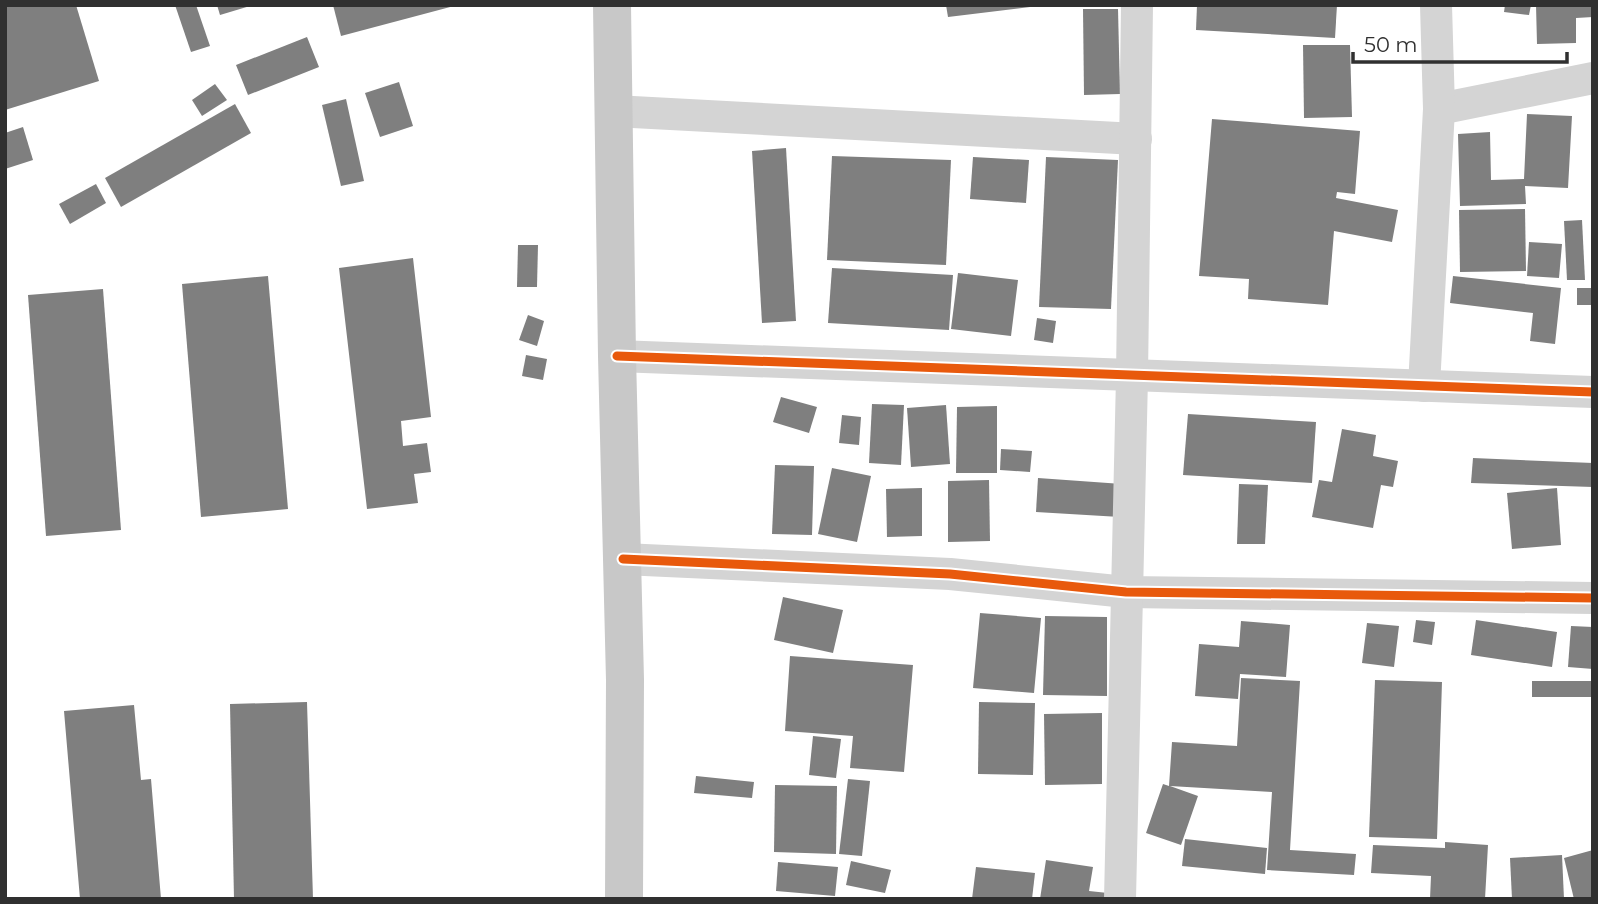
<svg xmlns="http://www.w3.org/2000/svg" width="1598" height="904" viewBox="0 0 1598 904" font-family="Montserrat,sans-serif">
	<rect width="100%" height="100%" fill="#fff"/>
	<g fill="#7f7f7f">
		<path d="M5,5H76L99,81L5,110Z"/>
		<path d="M175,5H196L210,46L191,52Z"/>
		<path d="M217,5H250V6L220,15Z"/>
		<path d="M333,5H454V6L341,36Z"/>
		<path d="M946,5H1030V7L948,17Z"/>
		<path d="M1197,5H1337L1335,38L1196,30Z"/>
		<path d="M1505,5H1531L1529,15L1504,12Z"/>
		<path d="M1536,5H1593V17L1576,18V43L1537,44Z"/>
		<path d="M1083,9H1118L1120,94L1084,95Z"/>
		<path d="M307,37L319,67L248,95L236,65Z"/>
		<path d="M1303,45H1350L1352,117L1304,118Z"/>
		<path d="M399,82L413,126L380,137L365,93Z"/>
		<path d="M215,84L227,100L202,116L192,100Z"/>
		<path d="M346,99L364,181L341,186L322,105Z"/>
		<path d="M235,104L251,133L121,207L105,178Z"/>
		<path d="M1527,114L1572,116L1568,188L1525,186L1526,204L1460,206L1458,134L1490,132L1491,180L1524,179Z"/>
		<path d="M1212,119L1360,131L1355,194L1337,192L1336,198L1398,210L1392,242L1334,231L1328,305L1248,299L1249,279L1199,276Z"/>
		<path d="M23,127L33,160L5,169V133Z"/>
		<path d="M786,148L796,321L762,323L752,151Z"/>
		<path d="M832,156L951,160L946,265L827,260Z"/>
		<path d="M973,157L1029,160L1026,203L970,199Z"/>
		<path d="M1046,157L1118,160L1111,309L1039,307Z"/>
		<path d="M96,184L106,203L70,224L59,204Z"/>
		<path d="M1525,209L1526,271L1460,272L1459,210Z"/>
		<path d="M1582,220L1585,280H1567L1564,221Z"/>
		<path d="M1529,242L1562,244L1559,278L1527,276Z"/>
		<path d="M518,245H538L537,287H517Z"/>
		<path d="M413,258L431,417L401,421L403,446L427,443L431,472L414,474L418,503L367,509L339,268Z"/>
		<path d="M832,268L953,275L949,330L828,323Z"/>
		<path d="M958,273L1018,280L1011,336L951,329Z"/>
		<path d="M268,276L288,509L201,517L182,284Z"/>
		<path d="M1453,276L1561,288L1555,344L1530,341L1533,313L1450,303Z"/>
		<rect x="1577" y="288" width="16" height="17"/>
		<path d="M103,289L121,530L46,536L28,295Z"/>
		<path d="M528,315L544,321L537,346L519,340Z"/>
		<path d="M1037,318L1056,321L1053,343L1034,340Z"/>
		<path d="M526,355L547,359L543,380L522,376Z"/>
		<path d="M781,397L817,407L809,433L773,422Z"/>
		<path d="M872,404L904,405L901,465L869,463Z"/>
		<path d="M946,405L950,464L911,467L907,408Z"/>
		<path d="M997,406V473H956L957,407Z"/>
		<path d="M1188,414L1316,422L1312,483L1183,475Z"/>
		<path d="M842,415L861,417L859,445L839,443Z"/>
		<path d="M1342,429L1376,435L1373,456L1398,461L1393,487L1381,485L1373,528L1312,517L1319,480L1332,482Z"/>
		<path d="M1001,449L1032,451L1030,472L1000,470Z"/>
		<path d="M1473,458L1593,463V487L1471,483Z"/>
		<path d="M775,465L814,466L812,535L772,534Z"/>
		<path d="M832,468L871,476L857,542L818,534Z"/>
		<path d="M1038,478L1122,484L1120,517L1036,512Z"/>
		<path d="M989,480L990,541L948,542V481Z"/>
		<path d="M1239,484L1268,485L1265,544H1237Z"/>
		<path d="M922,488V536L887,537L886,489Z"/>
		<path d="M1557,488L1561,545L1512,549L1507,493Z"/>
		<path d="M783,597L843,610L833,653L774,640Z"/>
		<path d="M980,613L1041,618L1034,693L973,688Z"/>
		<path d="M1045,616L1107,617V696L1043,695Z"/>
		<path d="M1416,620L1435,622L1432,645L1413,642Z"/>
		<path d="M1476,620L1557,632L1552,667L1471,655Z"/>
		<path d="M1241,621L1290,625L1286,677L1240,674L1238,699L1195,696L1199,644L1239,647Z"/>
		<path d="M1367,623L1399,626L1394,667L1362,663Z"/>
		<path d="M1571,626L1593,627V669L1568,667Z"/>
		<path d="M790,656L913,665L904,772L850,768L853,736L785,731Z"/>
		<path d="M1241,678L1300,681L1290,850L1356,854L1354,875L1267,870L1272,792L1170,786L1198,796L1181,845L1146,833L1163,784L1169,786L1172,742L1237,746Z"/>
		<path d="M1375,680L1442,682L1437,839L1369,837Z"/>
		<rect x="1532" y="681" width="61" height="16"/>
		<path d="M307,702L313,899H234L230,704Z"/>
		<path d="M979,702L1035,703L1033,775L978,774Z"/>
		<path d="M134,705L141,780L151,779L161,899H80L64,711Z"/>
		<path d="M1102,713V784L1045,785L1044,714Z"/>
		<path d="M813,736L841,739L836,778L809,775Z"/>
		<path d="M696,776L754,782L752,798L694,793Z"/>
		<path d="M848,779L870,781L862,856L839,854Z"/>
		<path d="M775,785L837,786L836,854L774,852Z"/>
		<path d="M1185,839L1267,848L1265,874L1182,866Z"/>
		<path d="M1445,842L1488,845L1485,899H1430L1431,876L1371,873L1373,845L1445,848Z"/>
		<path d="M1593,850V899H1574L1564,858Z"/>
		<path d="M1562,855L1564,899H1512L1510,858Z"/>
		<path d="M1046,860L1093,867L1089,891L1108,893L1107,899H1040Z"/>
		<path d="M851,861L891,870L885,893L846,885Z"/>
		<path d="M778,862L838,867L835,896L776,891Z"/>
		<path d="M976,867L1035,873L1032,899H972Z"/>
	</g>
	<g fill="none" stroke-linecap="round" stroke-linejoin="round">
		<g stroke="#d4d4d4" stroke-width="32">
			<path d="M1439,109L1593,78"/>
			<path d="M614,111L1136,139"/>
			<path d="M617,356L1593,392"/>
			<path d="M1424,386L1439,109L1436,5"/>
			<path d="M623,559L950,574L1126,592L1593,598"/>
			<path d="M1120,899L1132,377L1137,5"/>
		</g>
		<path stroke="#c8c8c8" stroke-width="38" d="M612,5L617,356L625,680L624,899"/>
		<defs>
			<g id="cycleway">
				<path d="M617,356L1593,392"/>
				<path d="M623,559L950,574L1126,592L1593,598"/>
			</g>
		</defs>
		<use href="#cycleway" stroke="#fff" stroke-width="13"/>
		<use href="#cycleway" stroke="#e8590c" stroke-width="9"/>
	</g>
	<rect width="1598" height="904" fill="none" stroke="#303030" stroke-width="14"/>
	<path d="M1353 52v10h214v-10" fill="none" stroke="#303030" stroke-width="3.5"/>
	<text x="1364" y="52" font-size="21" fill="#303030" stroke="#ffffff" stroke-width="5" paint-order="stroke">50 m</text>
</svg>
